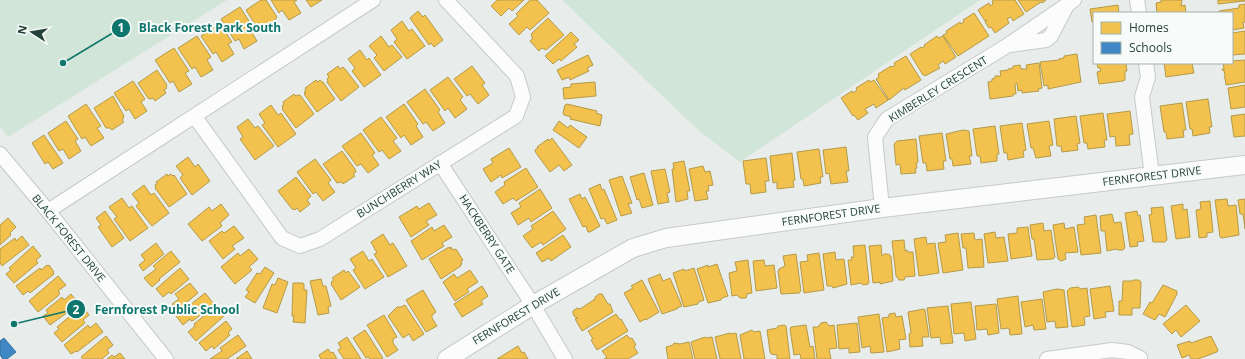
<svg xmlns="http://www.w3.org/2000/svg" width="1245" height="359" viewBox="0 0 1245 359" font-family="'Open Sans',sans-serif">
	<rect width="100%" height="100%" fill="#e8edeb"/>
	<g fill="#d1e6d8">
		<path d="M0,0H227L8,137L0,126Z"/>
		<path d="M562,0H980L740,162L698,130Z"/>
	</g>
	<g fill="#f2c14e" stroke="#b49b48">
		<path d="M261,0H266L277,17L274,21L277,25L266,32L263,28L260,30L259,28L258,29L246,10Z"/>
		<path d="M271,0H297L294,2L301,13L289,20L282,10L279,13Z"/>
		<path d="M306,0H322L311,7Z"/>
		<path d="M497,0H524L512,11L509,8L501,16L491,6Z"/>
		<path d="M530,0H537L549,13L530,30L527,27L519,35L509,24L518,16L516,14Z"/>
		<path d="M994,0H1015L1024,14L1013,21L1011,17L1007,19L1009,23L995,33L991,27L989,28L985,22L987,20L985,21L978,10L989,3L990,6L993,4L992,1Z"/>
		<path d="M1018,0H1046L1042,3L1041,2L1026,12Z"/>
		<path d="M1161,0H1182L1181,6L1185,5L1186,13H1157L1156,3L1161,2Z"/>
		<path d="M1218,0H1245V1L1218,4Z"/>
		<path d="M1245,4V22H1243L1244,28L1232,30V13H1219V11L1239,8V5Z"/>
		<path d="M1118,5L1119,13H1094V22H1092L1090,9Z"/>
		<path d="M240,7L254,29L251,31L257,41L244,49L239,39L235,41L221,19Z"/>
		<path d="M418,11L423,17L425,15L443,40L434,47L431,43L429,45L410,18Z"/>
		<path d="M974,13L989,36L958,56L943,35L947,33L946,31L960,22L961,24L964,22L963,20Z"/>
		<path d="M548,18L564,35L546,50L542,48L539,51L530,41L533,38L531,36L532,35L531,34Z"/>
		<path d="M402,21L409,31L412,29L425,46L407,59L394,42L397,39L391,30Z"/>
		<path d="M220,24L232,42L228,44L234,54L222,62L216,52L213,54L201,36Z"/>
		<path d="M1245,31V54L1232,55V33Z"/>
		<path d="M571,32L579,40L574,44L577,47L561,61L559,59L553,64L545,56Z"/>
		<path d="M197,36L211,57L207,60L213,70L201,77L195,67L192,69L178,48Z"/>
		<path d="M381,36L389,47L392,45L402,57L384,71L374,58L377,55L369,46Z"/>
		<path d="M937,36L939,38L943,36L956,57L945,64L943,61L938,65L940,68L925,76L924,75H923L910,54L921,47L922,48L925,46L924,45Z"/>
		<path d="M174,48L189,71L185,73L192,84L179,92L173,81L170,83L155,60Z"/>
		<path d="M360,50L367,60L369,58L381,75L364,87L352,71L355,68L348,59Z"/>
		<path d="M1077,54L1081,82L1048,89V85L1044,86L1040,62L1059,60V59L1064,58V56Z"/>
		<path d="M588,55L593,65L587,68L589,71L570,80L569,77L562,80L557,70Z"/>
		<path d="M906,56L921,80L905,90L904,88L889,100L876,79L879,77L878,74L891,66L892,67L895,65L894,63Z"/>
		<path d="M1245,60V82L1226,85L1225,78H1224L1225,76L1224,70L1223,71L1222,69H1224L1223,63H1232V61Z"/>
		<path d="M1039,63L1042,88L1038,89L1039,91L1022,93V90L1018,91L1017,83L1015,84L1016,94H1013V96L990,99L988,82L992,81V79L995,78V76H1001L1000,71L1008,70V69L1013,68V66L1020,65L1021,69H1027L1026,65Z"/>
		<path d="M1097,63H1126L1127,71H1125V80L1123,81L1099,84L1097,72L1101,71L1100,68H1098Z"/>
		<path d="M1164,63H1192L1194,73L1166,77Z"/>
		<path d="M338,66L340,69L343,67L345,69L359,87L341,101L327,82L328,81L327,79L329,77L327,74Z"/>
		<path d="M472,66L485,83L482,85L489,95L478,104L470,94L467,96L454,79Z"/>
		<path d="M157,70L167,85L166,87L167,88L164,90L166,93L155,101L153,98L150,99L148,98L138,83Z"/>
		<path d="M448,77L463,97L460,100L467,109L455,118L448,108L445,111L430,90Z"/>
		<path d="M316,80L318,82L320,80L322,82H323L335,99L317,112L304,94L306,93L304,92L306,90L305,88Z"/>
		<path d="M869,80L870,82L874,80L888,100L876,108L874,104L865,109L868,113L858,120L854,115L853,116L841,98L852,91L853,93L857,90L856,88Z"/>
		<path d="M133,81L145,99L141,102L147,111L135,119L129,109L126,111L114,93Z"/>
		<path d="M595,82L596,96L564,99L563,88L571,87V84Z"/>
		<path d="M1245,85V107L1231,109L1228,88Z"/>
		<path d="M425,89L440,110L438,112L445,123L433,131L426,122L423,124L407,102Z"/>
		<path d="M294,94L296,96L298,95H300L314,114L296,128L282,109L283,108L282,106L284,104L283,102Z"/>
		<path d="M113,96L124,116L123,117L124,118L122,120L124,122L112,130L110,128H106L94,108Z"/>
		<path d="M1208,99L1212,127H1209L1210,133L1193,136L1192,129H1190L1186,102Z"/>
		<path d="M1182,103L1186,130H1183L1184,137L1167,139L1166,132H1164L1160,106Z"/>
		<path d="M86,104L101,126L97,128L104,138L91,146L85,137L82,139L68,116Z"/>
		<path d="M404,104L418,124L416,126L423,137L411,145L404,135L401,138L386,117Z"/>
		<path d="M567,104L597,111L596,113L602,115L600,126L570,119L571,117L564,115L563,113L565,105Z"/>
		<path d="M271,105L278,115L281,113L296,134L278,147L262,125L265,123L259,114Z"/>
		<path d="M1130,111L1133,134L1129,135L1130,145L1116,146L1115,136L1110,137L1107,114Z"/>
		<path d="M1103,113L1107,140H1104L1105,147L1088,149L1087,143H1084L1080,116Z"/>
		<path d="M1245,114V136L1234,137L1231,116Z"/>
		<path d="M1076,116L1080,143L1077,144L1078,150L1062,152L1061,146H1057L1054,119Z"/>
		<path d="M381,117L397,138L393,141L401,151L389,159L382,150L379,152L363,130Z"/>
		<path d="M248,119L255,128L258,126L274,146L255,160L240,139L243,137L237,127Z"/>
		<path d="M66,121L78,139L75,141L81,151L69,159L63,149L59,151L48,133Z"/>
		<path d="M559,121L568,128L570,125L587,137L579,148L553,130Z"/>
		<path d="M1049,121L1053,145L1049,146L1051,156L1036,158L1033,148H1031L1027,124Z"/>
		<path d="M1022,123L1026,150L1023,151L1024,157L1008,160L1007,153H1004L1000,126Z"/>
		<path d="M995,126L999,154H997V161L981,163L980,156H977L973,129Z"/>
		<path d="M963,130L969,131L972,156H969L971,164L953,166L952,159H950L946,134Z"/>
		<path d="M361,133L375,153L372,155L379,165L368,173L361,164L357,166L342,146Z"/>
		<path d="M942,133L946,161H943L944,169L927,171L926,163H923L919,136Z"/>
		<path d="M44,135L63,163L53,169L48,162L45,164L32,143Z"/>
		<path d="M552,138L572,165L564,171L559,165L550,172L536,153L535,150L538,148L537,147L548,139L549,141Z"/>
		<path d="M916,139L918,162L916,163L917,168L915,169L916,173L901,174L900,164L896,165L894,144L897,141Z"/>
		<path d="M846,147L849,171H846L848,182L831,184L829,173L826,174L823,150Z"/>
		<path d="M509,148L521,167L502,178L501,175L491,182L483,169L493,163L491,159Z"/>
		<path d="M819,149L823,177H820L821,183L804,186L803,179H801L797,152Z"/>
		<path d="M342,151L355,169L356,172L353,174L355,176L343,184L342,182L337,183L323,164Z"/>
		<path d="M792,153L795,180L793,181L794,187L777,189V182L773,183L770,156Z"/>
		<path d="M188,157L195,167L198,164L210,181L192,195L180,178L183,175L176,166Z"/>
		<path d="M766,158L769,181H765L766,192L751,194L750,184H746L743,161Z"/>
		<path d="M315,159L331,180L328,183L335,192L323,201L316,192L313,194L297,172Z"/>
		<path d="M684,161L690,191H687L688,199L676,202L672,169H674L673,163Z"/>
		<path d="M703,166L705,172L710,171L713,185L708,186L709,191H706L708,199L695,201L689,169Z"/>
		<path d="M526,168L538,187L516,201L513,198L503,204L495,192L505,185L504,182Z"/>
		<path d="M665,169L670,192L667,193L669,202L658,204L651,171Z"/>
		<path d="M644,173L653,205L642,208L639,199L637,200L630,177Z"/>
		<path d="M167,174L168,176L171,174L173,176L174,175L187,194L169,207L155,188H156L155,185L157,184L156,182Z"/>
		<path d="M622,176L632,203L628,204L632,213L621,216L609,180Z"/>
		<path d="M296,177L311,196L307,200L310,204L300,212L297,208L295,210L293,209H292L278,191Z"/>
		<path d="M600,184L602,190L604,189L617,220L607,224L604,218L601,219L589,189Z"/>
		<path d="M144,185L151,195L154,193L169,213L152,226L136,206L139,203L132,194Z"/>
		<path d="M540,189L552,208L531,222L529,218L518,225L511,213L521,207L519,203Z"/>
		<path d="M580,194L582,199L585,197L600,226L590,232H588L586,226L583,227L569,199Z"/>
		<path d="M122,198L129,208L132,206L148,228L130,241L114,219L117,217L109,207Z"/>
		<path d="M1227,199L1228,206L1236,205L1239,235L1222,238L1220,237L1215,200Z"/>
		<path d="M1245,199V229L1243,214H1240L1238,200Z"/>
		<path d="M1210,201L1213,232L1207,233V237L1199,238L1196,210L1201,209L1200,202Z"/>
		<path d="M429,203L437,215L426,221L429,225L411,237L399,217L417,206L419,209Z"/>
		<path d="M221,204L229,215L220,223L222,226L202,241L188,224L209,207L212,211Z"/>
		<path d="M1183,204V210L1187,209L1190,237L1176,239L1171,206Z"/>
		<path d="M1163,207L1167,240L1165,242H1153L1149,215L1152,214L1151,208Z"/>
		<path d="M105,211L124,238L112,247L98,227L101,225L96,218Z"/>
		<path d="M553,211L566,229L543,245L541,242L532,248L523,236L533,229L531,226Z"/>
		<path d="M1137,211L1138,216L1140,215L1144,241L1137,242L1138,246L1130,247L1125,213Z"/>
		<path d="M1112,214L1114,223L1121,222L1125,248L1123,250H1118L1116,249L1107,251L1105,231H1101L1100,216Z"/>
		<path d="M1096,215L1101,253L1081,255L1077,225L1085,224L1084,217Z"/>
		<path d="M8,218L16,227L10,233L11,235L0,245V225Z"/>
		<path d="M1043,223L1044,231L1051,230L1055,257L1053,259L1037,260L1034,239H1032L1030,225Z"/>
		<path d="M1064,223L1065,229L1074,227L1078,252L1065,253L1066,259L1061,261L1058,259L1053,225Z"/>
		<path d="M444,225L452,237L442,243L444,246L422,260L411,241L432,227L434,231Z"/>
		<path d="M234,226L244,238L232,246L235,249L223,259L209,241L222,231L224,233Z"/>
		<path d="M1028,227L1032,256L1011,259L1008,234L1017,233V228Z"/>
		<path d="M995,232L996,238L1004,237L1008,261L988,263L984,234Z"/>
		<path d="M958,233L963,270L943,273L938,243L946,242L945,235Z"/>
		<path d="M974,233L975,240L982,239L984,267L968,268L966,248H963L961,234Z"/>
		<path d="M383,234L390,245L393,243L407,266L388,277L374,254L377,253L371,242Z"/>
		<path d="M563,235L571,247L551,261L549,258L542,262L536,253Z"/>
		<path d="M22,236L29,245L2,266L0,263V249L15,238L16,241Z"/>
		<path d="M926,237L927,244L935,243L939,273L919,276L914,239Z"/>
		<path d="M904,240L905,251L907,250L908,252H913L915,276L905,277L904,280H899L896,276L892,241Z"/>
		<path d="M156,243L164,254L143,271L139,265L145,260L141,255Z"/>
		<path d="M865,245L869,282L868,284L863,285L861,283L851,285L848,260H852L851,257H854L853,246Z"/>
		<path d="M881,245L882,256L884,254H888L891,256L893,281L880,284V282L873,283L869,246Z"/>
		<path d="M33,246L41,256L36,260L38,263L14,283L6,274L11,270L9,268Z"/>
		<path d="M449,247L450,249L451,247L453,250L456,249L463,260L461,261L462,264L460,265L461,266L441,279L429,259Z"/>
		<path d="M249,249L258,259L249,267L252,270L235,284L221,267L238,253L240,256Z"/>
		<path d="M171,251L180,262L159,279L160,280L152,287L144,278L156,269L153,266Z"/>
		<path d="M363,251L369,261L372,259L384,277L365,289L353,270L356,268L350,259Z"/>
		<path d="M835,252L836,260L844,259L847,284L833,288L832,286H827L823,254Z"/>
		<path d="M819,253L824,290L804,293L800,262L808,261L807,255Z"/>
		<path d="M796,254L801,291L799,293L781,294L778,271H779V269L785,266L783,256Z"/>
		<path d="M748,260L752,293L747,294L746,298H740L737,295L732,296L729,273L737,271L735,262Z"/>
		<path d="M764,260L765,266L774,265L777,288L756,291L753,261Z"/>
		<path d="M717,264L728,296L722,298L721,300L708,303L697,269L708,265V267Z"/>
		<path d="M47,265L48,266L49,265L54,272L53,273L54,274L30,293L28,291L23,295L16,286L40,268L41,270Z"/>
		<path d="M265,267L274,273L255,303L245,297L249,292L246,290L257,273L260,274Z"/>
		<path d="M180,268L189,279L171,294L169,292L163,297L156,289Z"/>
		<path d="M694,268L704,300L698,302V304L684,307L673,273L684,269L685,271Z"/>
		<path d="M344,270L346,273L348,271L360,287L341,300L331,284L332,283L331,282L334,280L332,278Z"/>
		<path d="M470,270L478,282L467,289L469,292L455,301L443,282L454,274L457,278Z"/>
		<path d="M660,274L663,281L670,278L682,306L677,308V309L662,314L648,279Z"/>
		<path d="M58,276L66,285L58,291L60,293L58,296L38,312L29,301Z"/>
		<path d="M278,278L288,282L277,313L263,308L272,284L275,285Z"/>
		<path d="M321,279L323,286H326L331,306L328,307L329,313L318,315L310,281Z"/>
		<path d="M642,280L659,312L646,320L645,319L640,322L624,293L633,288L631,286Z"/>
		<path d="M1133,280H1139L1141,282L1140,308H1132V315H1119V301H1122L1123,281H1133Z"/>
		<path d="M190,283L198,293L177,310L172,304L179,299L175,294Z"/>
		<path d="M293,283H303L304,284V290H307L305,323L293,322L294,316H292Z"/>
		<path d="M1163,285L1177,291V294L1165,317L1159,314L1155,320L1143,314L1150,302L1152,303Z"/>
		<path d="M482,286L488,296L481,301L483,304L462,317L454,304Z"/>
		<path d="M1110,286L1114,311L1105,312L1106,317L1094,319L1090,289Z"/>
		<path d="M1078,287L1081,289L1087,288L1090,316L1084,317L1085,325L1072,327L1067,291L1070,288Z"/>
		<path d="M1057,289L1064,290L1068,327L1056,328L1055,321L1047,322L1043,292Z"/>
		<path d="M423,290L436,312L432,315V318L437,326L426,332L406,300Z"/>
		<path d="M205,293L214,304L194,320L191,321L190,319L183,325L176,316Z"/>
		<path d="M71,294L79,304L50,325L43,316L48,313L46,310L62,297L64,300Z"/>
		<path d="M599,294H602L608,304H610L613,312L582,331L575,319L578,318L575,317L573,314V311L577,308L580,309L595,299V297Z"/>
		<path d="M1018,296L1022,334L1010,335L1009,328L1001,329L997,299Z"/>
		<path d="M1042,299L1046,329L1034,330L1033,325L1025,327L1021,302Z"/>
		<path d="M971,302L976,339L965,341L964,333L954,334L951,304Z"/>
		<path d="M996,304L999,333L988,335L987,329L977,330L975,306Z"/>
		<path d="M405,305L424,334L413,341L409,334L403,338L388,316L397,307H401Z"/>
		<path d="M1186,305L1200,321L1181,337L1176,330L1172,334L1163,324Z"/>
		<path d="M82,306L89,315L83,320L85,323L62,342L54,333L59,329L57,327Z"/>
		<path d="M216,306L224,316L196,341L188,332L195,326L194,324Z"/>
		<path d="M948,306L953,343L941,344L940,337L931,338L927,308Z"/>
		<path d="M924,309L925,310L929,337H922L923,346L910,347L909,334L911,333L908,312Z"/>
		<path d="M895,313L896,317L902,316L906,339L899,340L900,349L887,352L882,318L889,317V314Z"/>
		<path d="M616,314L620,320L621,319L628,331L597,350L591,340L593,339L588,331Z"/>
		<path d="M879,314L884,352L871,353L870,346L862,348L858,317Z"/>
		<path d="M384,315L397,337L393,339V343L398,350L387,357L367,325Z"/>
		<path d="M226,321L232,329L228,333L230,335L214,349L212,346L206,351L199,343Z"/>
		<path d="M826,322L829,326L834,325L837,348L829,349L831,359H817L813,327H818L821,323Z"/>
		<path d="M96,323L103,332L77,352L76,351L71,354L64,345L88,325L90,328Z"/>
		<path d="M857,323L860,352L849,353V348L839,349L837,325Z"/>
		<path d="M784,325L786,326L790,359H777V355L771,354L770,352L767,330L777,328L778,326Z"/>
		<path d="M806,325L810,347L813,346L815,359H801L800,354L794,355L790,329L791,327Z"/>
		<path d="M365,330L383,358L381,359H370L368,357L366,358L353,338Z"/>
		<path d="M752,330L754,332L760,331L765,359H744L740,335Z"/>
		<path d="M730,333V334L736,333L741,359H720L715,337Z"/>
		<path d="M238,335L246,346L227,359H210L222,351L220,348Z"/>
		<path d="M627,335L630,339L632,338L636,345L634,347L638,353L628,359H604L607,357L602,351Z"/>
		<path d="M106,336L113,345L107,350L109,353L102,359H83L81,357Z"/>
		<path d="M1211,336L1218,350L1217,352L1198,359H1191L1189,355L1182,358L1177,345L1190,341L1191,343Z"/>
		<path d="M347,337L361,359H344L338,350L341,348L338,343Z"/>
		<path d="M705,337L706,338L712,337L717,359H695L691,342Z"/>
		<path d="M689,342L693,359H668L666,347L673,345L674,343L680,344Z"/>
		<path d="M518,346L522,353L524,352L528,359H497Z"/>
		<path d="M328,349L331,353L333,352L337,359H321L319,355Z"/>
		<path d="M247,351L252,359H236Z"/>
		<path d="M120,353L125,359H107L112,355L114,357Z"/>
	</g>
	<path fill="#3f88c5" stroke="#37739b" d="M4,338L16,352L7,359H3L0,355V341Z"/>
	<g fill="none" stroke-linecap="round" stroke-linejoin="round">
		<defs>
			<g id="minor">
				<path d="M1137,0L1139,13"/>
				<path d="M1011,45L1046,40L1051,36L1067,5"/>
				<path d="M1146,63L1148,77L1142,97L1152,176"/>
				<path d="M195,117L282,238L300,246L320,239L516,116L523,97L517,76L446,0"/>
				<path d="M0,154L48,211L166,359"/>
				<path d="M440,163L533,305L565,359"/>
				<path d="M882,208L875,137L887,119L1005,47L1074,0"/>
				<path d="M48,211L373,0"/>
				<path d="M1047,359L1112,350L1128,352L1140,358V359"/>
			</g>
			<path id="tertiary" d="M447,359L533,305L633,248L666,238L882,208L1245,165"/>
		</defs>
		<use href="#minor" stroke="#c5cac8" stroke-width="16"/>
		<use href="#tertiary" stroke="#c5cac8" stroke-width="20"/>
		<use href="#minor" stroke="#fcfcfc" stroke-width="14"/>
		<use href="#tertiary" stroke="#fcfcfc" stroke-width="18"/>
	</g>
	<g text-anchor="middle" stroke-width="4" stroke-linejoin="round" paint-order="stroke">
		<g font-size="11" fill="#24423a" stroke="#f7fbf9">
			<text transform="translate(938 89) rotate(-32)" y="4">KIMBERLEY CRESCENT</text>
			<text transform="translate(1152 176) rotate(-7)" y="4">FERNFOREST DRIVE</text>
			<text transform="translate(399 189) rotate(-32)" y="4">BUNCHBERRY WAY</text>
			<text transform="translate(831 215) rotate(-8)" y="4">FERNFOREST DRIVE</text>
			<text transform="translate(487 234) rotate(57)" y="4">HACKBERRY GATE</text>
			<text transform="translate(69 238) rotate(51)" y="4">BLACK FOREST DRIVE</text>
			<text transform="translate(516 316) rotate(-31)" y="4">FERNFOREST DRIVE</text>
		</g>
	</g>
	<path fill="none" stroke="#0f766e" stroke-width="1.5" d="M63 63L121 28M14 324L76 309"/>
	<g fill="#0f766e" stroke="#f7fbf9" stroke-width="1.5">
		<circle cx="63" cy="63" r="4"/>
		<circle cx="14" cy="324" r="4"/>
		<circle cx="121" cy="28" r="10"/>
		<circle cx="76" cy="309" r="10"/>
	</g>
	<g font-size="12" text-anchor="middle" font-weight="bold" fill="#fff">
		<text x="121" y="32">1</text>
		<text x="76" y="314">2</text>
	</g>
	<g font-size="12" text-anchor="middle" font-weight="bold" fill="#0f766e" stroke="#f7fbf9" stroke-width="4" stroke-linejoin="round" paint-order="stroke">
		<text x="210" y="32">Black Forest Park South</text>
		<text x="167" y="314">Fernforest Public School</text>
	</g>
	<rect x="1093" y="12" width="140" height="52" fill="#f7fbf9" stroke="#a3b1ad"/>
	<rect x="1101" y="22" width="20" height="12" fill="#f2c14e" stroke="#a3b1ad"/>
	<text x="1129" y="32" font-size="12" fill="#24423a">Homes</text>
	<rect x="1101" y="42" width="20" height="12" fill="#3f88c5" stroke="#a3b1ad"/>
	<text x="1129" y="52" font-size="12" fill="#24423a">Schools</text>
	<g transform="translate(32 32) rotate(282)" stroke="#f7fbf9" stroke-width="3" paint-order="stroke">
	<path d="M0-3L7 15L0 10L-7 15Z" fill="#24423a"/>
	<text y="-6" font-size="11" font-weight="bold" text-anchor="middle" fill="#24423a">N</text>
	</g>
</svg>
